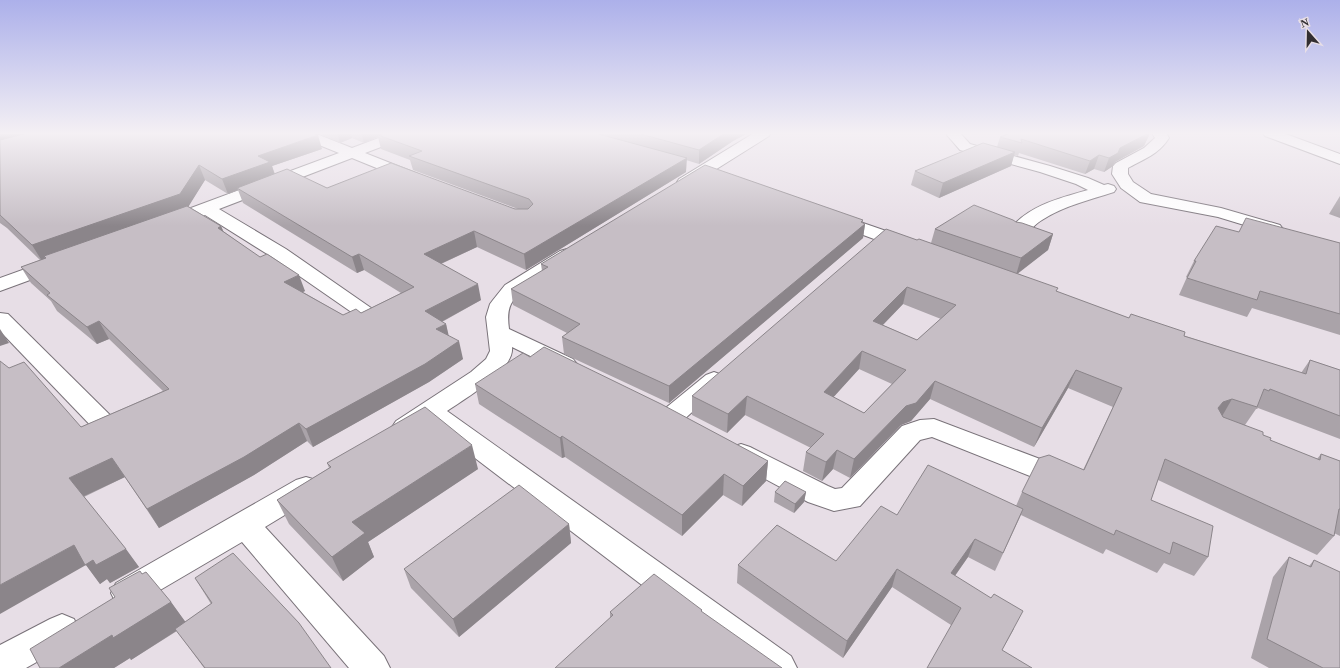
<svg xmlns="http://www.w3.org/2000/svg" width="1340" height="668" viewBox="0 0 1340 668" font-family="'Times New Roman',serif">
	<rect width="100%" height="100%" fill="#e7dee6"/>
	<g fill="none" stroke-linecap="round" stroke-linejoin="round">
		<defs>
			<g id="minor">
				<path d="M295,133H314L352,148L392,133H412L410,136L365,153L418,174L420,177L418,180L412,182L406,180L352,158L219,209L286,249L374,310L378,314L374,318L367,320L360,318L272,257L205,215L176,226L170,227L164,226L161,222L164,218L339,153L297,136Z"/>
				<path d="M754,133H771L769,136L691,185L685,187L679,185L677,182L679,179Z"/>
				<path d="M948,133H960L970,144L1050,166L1088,178L1104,185L1108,184L1114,186L1116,189L1114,192C1089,200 1064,206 1042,220C1030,227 1026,240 1011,236L1008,232C1026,206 1060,198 1088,190L1076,184L1040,172L960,150L947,135Z"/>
				<path d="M1152,133H1166L1169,138C1159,154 1144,159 1128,168V174L1133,182L1151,194L1221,208L1280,225L1283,229L1280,233L1274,234L1218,217L1140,202L1121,188L1112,174L1113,166L1116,163L1144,148L1155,138Z"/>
				<path d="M1263,133H1283L1340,154V164L1265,136Z"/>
				<path d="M837,214L915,241L917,245L915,249L908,251L901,249L831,223L828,219L831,215Z"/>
				<path d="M567,249L574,251L576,255L574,259C557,269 519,288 511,304C507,312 508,321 509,329L573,359L577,364L573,369L565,371L557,369L512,347C515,370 464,399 447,411L791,656L797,668H751L429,423C417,432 411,438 396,433L392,427L396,421L471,372L486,359L490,351L486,317L490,304L493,300L505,285L560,251Z"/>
				<path d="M53,259L60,261L63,265L60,269L0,291V278Z"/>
				<path d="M0,313L8,314L114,419L118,425L114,431L105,434L96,431L0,331Z"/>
				<path d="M714,372L722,375L726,380L722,385L680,423L671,426L662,423L658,417L662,411L706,375Z"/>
				<path d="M934,419L1040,459L1044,466L1040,473L1030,476L932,437L920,440L860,506L834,511L808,502L732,461L728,454L732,447L741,444L750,447L828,486L835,489L842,488L902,426L920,420Z"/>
				<path d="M306,477L316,480L320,488L316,496L265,527L384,656L390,668H349L242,542L138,603L127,607L116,603L111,593L116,583L296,480Z"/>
				<path d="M62,614L74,619L79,630L74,641L26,668H0V645L50,619Z"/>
			</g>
		</defs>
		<use href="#minor" stroke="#797279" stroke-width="2"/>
		<use href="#minor" fill="#fff" fill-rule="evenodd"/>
	</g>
	<g fill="#aaa3a9" fill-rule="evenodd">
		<path d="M0,133L322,149L272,166L275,174L327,188L518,209L413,170L410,160L381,149L378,137L364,143L352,138L340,143L318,133H748L733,141L699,164L686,160V172L526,270L477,247L441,264L481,300L442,322L446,324L448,335L463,359L429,382L313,447L307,441L254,475L159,528L125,477L84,497L139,567L110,583L107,579L100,584L86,565L81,427L163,391L109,339L97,344L57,311L51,301L31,283L21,267L40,260L7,228L0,223ZM205,180L228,194L238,190L243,203L357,273L364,270L401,293L361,313L343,315L303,292L305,291L223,231L221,226L188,206Z"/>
		<path d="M1150,133L1144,146L1115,162L1113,166L1104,172L1094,169L1085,174L1019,153L1018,156L1014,155L1011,166L939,198L911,185L915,171L997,147L1000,137Z"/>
		<path d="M1340,196V218L1329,214Z"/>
		<path d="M1016,222L1053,234L1048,250L1017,273L1057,292L1129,318L1301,373L1310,360L1340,370V439L1258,408L1257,409H1256L1245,425L1270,440L1317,459L1321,454L1340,461V536L1334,533V536L1317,555L1158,480L1151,500L1208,557L1194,576L1164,563L1157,573L1106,549L1103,554L1021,515L995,571L968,557L955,576L1014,629L1002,650L951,625L892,587L843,658L737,583L738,565L836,561L897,515L1016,506L1022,492L1083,470L1113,407L1068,388L1034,447L930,399L911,421L901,425L850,478L833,469L822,481L803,471L806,452L811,448L745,415L727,433L692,415V396L917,240L931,243L935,229ZM903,304L941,319L917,340L883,325ZM859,369L892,384L864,413L833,397Z"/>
		<path d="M863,223L865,224L863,238L669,403L564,354L562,337L567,333L513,305L511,289L542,271L541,264Z"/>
		<path d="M1239,232L1340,243V335L1252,308L1247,317L1179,295L1187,277H1186L1194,261Z"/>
		<path d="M530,357L768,461L766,481L742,506L723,495L682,536L565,457L562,458L479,404L475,384Z"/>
		<path d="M327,463L478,469L368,542L374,557L343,581L289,524L277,500L329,468Z"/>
		<path d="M775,492H806L804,502L794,513L774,502Z"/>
		<path d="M569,524L571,543L459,637L411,588L404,569Z"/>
		<path d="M1289,557L1309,566L1314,560L1340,668H1269L1251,658L1273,577Z"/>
		<path d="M195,578L331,668H204L177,631L131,660L130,658L114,668H40L115,597L171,602L185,622L211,604Z"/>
		<path d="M702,610V611L610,618V612Z"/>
	</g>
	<g fill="#8b858a">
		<path d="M0,133H41L0,143Z"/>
		<path d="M337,133H351L352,138L340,143Z"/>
		<path d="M361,133H388L378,135V137L364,143Z"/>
		<path d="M725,133H748L733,141L699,164V150Z"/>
		<path d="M1150,133L1144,146L1115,162L1113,166L1104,172L1109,158L1120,148Z"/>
		<path d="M318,135L322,149L272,166L275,176L237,188L238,190L228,194L222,179L258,156Z"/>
		<path d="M1015,152L1011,166L939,198L943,183Z"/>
		<path d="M1099,155L1094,169L1085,174L1090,161Z"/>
		<path d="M687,158L686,172L526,270L524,254Z"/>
		<path d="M199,165L205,180L187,209L44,256L46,260L42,261L32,245Z"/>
		<path d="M863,220L862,226L865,224L863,238L669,403V386Z"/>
		<path d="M221,226L228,242L218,228Z"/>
		<path d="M474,231L477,247L427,270L424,254Z"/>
		<path d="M1053,234L1048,250L1016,275L1021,258Z"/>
		<path d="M359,254L364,270L357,273L352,257Z"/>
		<path d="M299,275L305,291L290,298L284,282Z"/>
		<path d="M478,284L481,300L430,328L425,311Z"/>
		<path d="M907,287L903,304L869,339L873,321Z"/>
		<path d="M99,321L109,339L97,344L87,327Z"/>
		<path d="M446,324L450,341L436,329Z"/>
		<path d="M0,329L9,343L0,346Z"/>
		<path d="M459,341L463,359L429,382L313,447L306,429Z"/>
		<path d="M862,351L859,369L821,411L824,392Z"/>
		<path d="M1076,370L1068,388L1034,447L1042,428Z"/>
		<path d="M935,381L930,399L911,421L901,425L850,478L854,459L906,406Z"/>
		<path d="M747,396L745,415L727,433L728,414Z"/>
		<path d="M1232,399L1221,418L1218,408L1223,402Z"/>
		<path d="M299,423L307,441L254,475L159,528L147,509Z"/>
		<path d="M562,436L565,457L562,458L560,438Z"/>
		<path d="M472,445L478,469L368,542L374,557L343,581L332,557L352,522Z"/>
		<path d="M837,450L833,469L822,481L826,462Z"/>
		<path d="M112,458L125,477L82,497L69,478Z"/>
		<path d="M768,461L766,481L742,506L743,486Z"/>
		<path d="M724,474L723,495L682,536V515Z"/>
		<path d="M806,492L804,502L794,513L795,504Z"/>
		<path d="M569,524L571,543L459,637L453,619Z"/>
		<path d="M975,539L968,557L944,591L951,573Z"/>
		<path d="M74,545L93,560L126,549L139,567L110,583L107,579L100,584L86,565L0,614V585Z"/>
		<path d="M897,569L892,587L843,658L847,641Z"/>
		<path d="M171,602L187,624L131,660L130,658L114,668H59L112,635Z"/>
	</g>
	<g fill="#c6bec5" stroke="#8b858a" fill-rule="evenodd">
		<path d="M27,133H313L318,135L258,156L270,162L222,179L199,165L180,194L32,245L0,215V140Z"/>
		<path d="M384,133H595L687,158L524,254L474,231L424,254L478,284L425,311L446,324L436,329L459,341L425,364L306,429L299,423L244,457L147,509L112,458L69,478L126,549L96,565L93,560L85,565L74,545L0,585V361L9,368L24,362L81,427L169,389L99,321L87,327L47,295L50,293L21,267L46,258L44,256L187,206L221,226L218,228L260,257L267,254L299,275L284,282L343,315L356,309L361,313L414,287L359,254L352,257L237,188L287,169L327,188L391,163L515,209H528L533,204L529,199L409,156L422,151L378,135Z"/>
		<path d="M637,133H725L699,150Z"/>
		<path d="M1010,133H1149L1120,148L1118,153L1109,158L1099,155L1090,161L1021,139L1022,143L1000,137Z"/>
		<path d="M983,143L1015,152L943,183L915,171Z"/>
		<path d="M705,165L863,220L861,222L865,224L669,386L562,337L580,324L511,289L548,267L541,264Z"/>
		<path d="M974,205L1013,220L1016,222L1022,223L1053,234L1021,258L935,229Z"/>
		<path d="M1246,218L1340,243V314L1260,291L1257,300L1187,278L1196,261H1194L1216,226L1239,232Z"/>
		<path d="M886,229L917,240L919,239L1058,288L1056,291L1129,318L1131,314L1185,332L1184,336L1306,374L1310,360L1340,370V416L1270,389L1269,391L1264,389L1257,407L1232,399L1223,402L1218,408L1223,417L1263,432V435L1271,438L1270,440L1320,460L1321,454L1340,461V509H1339L1334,536L1165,459L1151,500L1213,526L1208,557L1173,542L1170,554L1116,530L1114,535L1022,492L1039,458L1049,455L1084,470L1122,388L1076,370L1042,428L935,381L916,403L906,406L854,459L837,450L826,462L806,452L824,434L747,396L728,414L692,396ZM907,287L956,305L917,340L873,321ZM862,351L906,370L864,413L824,392Z"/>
		<path d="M544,347L661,404L768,461L743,486L724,474L682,515L562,436L560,438L475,384L523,353L530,357Z"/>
		<path d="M425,407L472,445L352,522L365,533L332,557L277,500L331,467L327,463Z"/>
		<path d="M928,465L1023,509L1003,553L975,539L951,573L991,598L994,594L1023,611L1002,650L1032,668H927L961,608L897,569L847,641L738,565L777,525L836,561L881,506L897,515Z"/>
		<path d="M785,481L806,492L795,504L775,492Z"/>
		<path d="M519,485L569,524L453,619L404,569Z"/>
		<path d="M233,553L299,623L331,668H205L175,629L212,603L195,578Z"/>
		<path d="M1289,557L1311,567L1314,560L1340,572V668H1323L1267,639Z"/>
		<path d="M140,571L142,574L146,572L171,602L113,638L112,635L59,668H40L30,649L115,597L109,588Z"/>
		<path d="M654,574L702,610L701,611L782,668H555L613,615L610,612Z"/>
	</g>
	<linearGradient id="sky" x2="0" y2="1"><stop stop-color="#acb0ea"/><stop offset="0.59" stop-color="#f4f0f4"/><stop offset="1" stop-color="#f4f0f4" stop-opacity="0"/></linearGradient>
	<rect width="1340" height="226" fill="url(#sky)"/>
	<g transform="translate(1308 32) rotate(340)" stroke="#e7dee6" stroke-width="3" paint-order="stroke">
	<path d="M0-3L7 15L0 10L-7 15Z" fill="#322e31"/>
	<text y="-6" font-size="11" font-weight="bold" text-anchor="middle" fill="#322e31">N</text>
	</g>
</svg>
